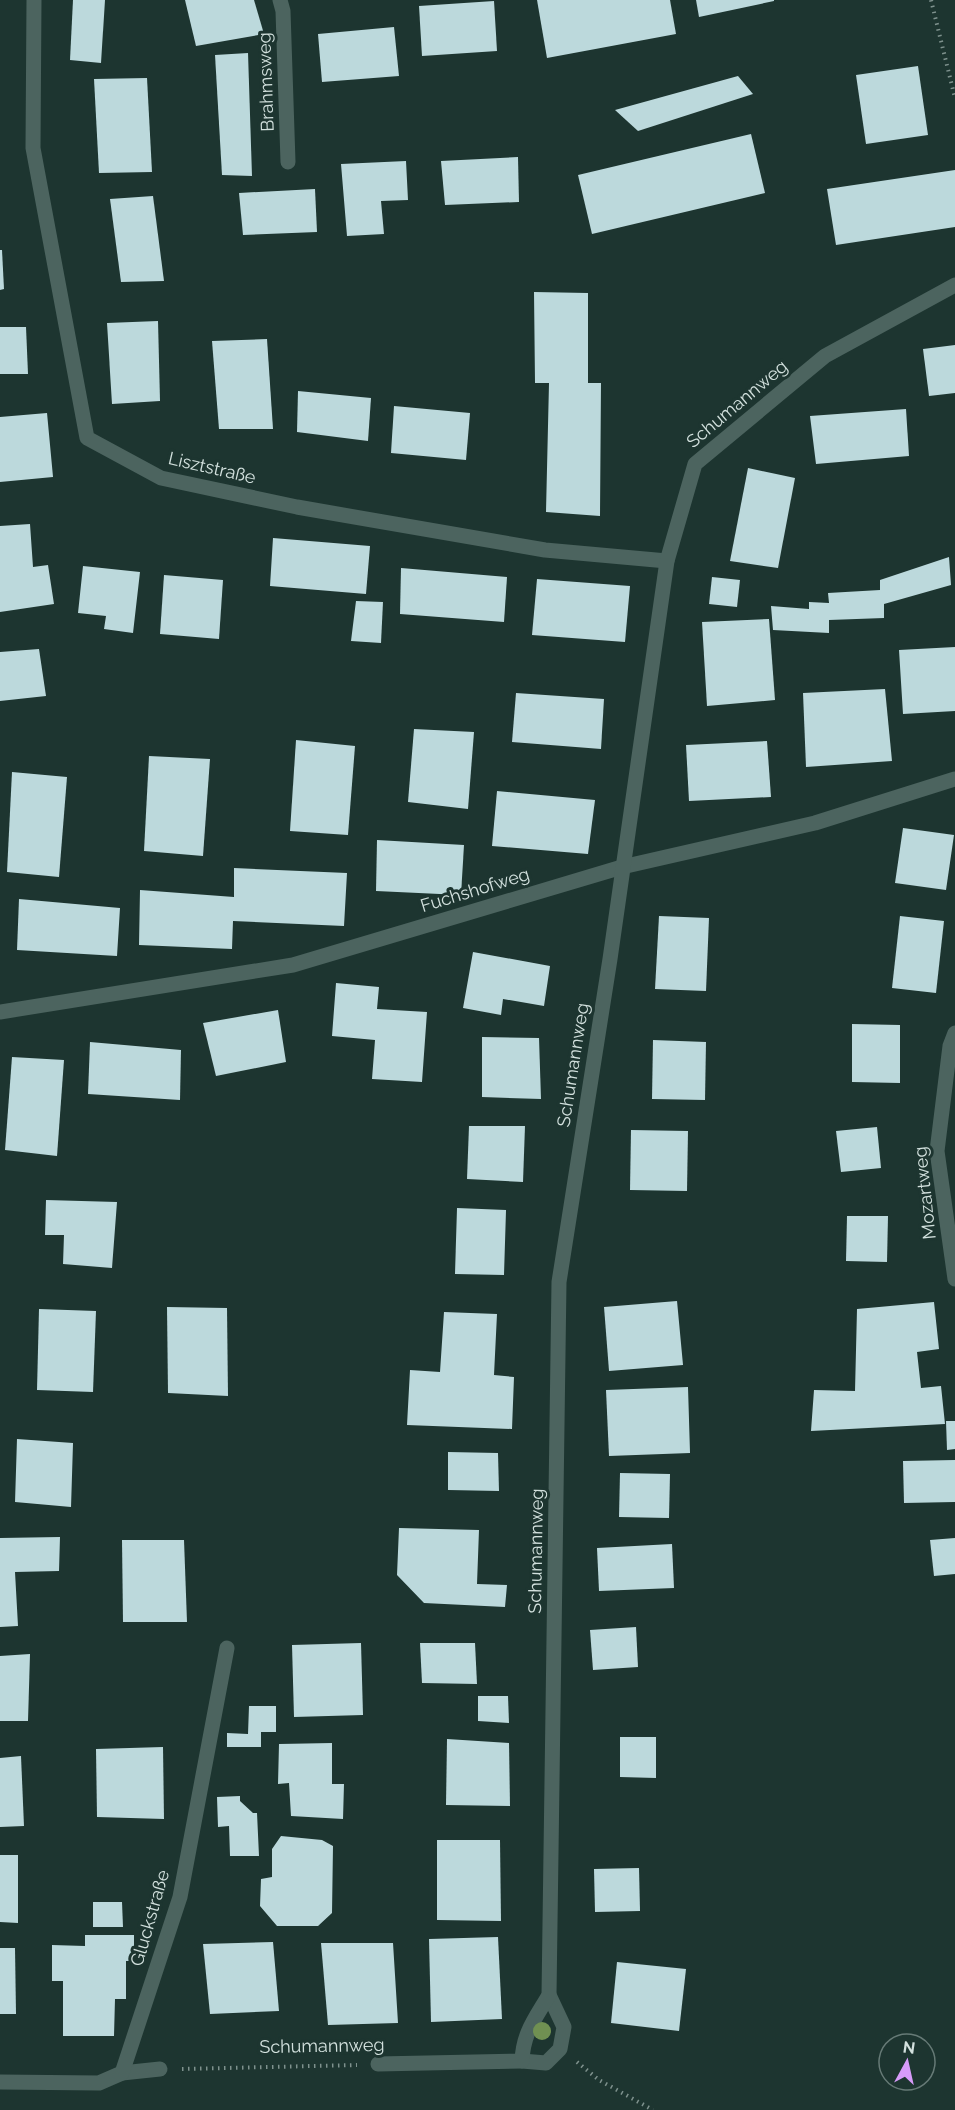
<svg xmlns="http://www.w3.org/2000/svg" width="955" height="2110" viewBox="0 0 955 2110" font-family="Raleway,sans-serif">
	<rect width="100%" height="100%" fill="#1d3530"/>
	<g fill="#bcd9dc">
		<path d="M73,0H105L101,63L70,60Z"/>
		<path d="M185,0H254L264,34L196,46Z"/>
		<path d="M537,0H670L676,34L547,58Z"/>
		<path d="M696,0H774V1L699,17Z"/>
		<path d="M494,1L497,51L422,56L419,6Z"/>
		<path d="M394,27L399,76L322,82L318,34Z"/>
		<path d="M248,53L252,176L222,175L215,55Z"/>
		<path d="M918,66L928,135L866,144L856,75Z"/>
		<path d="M738,76L753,94L638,131L615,110Z"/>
		<path d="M147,78L152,172L99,173L94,79Z"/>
		<path d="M751,134L765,193L592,234L578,175Z"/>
		<path d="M518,157L519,202L445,205L441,161Z"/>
		<path d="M406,161L408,200L381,201L384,234L347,236L341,164Z"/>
		<path d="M955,170V227L836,245L827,189Z"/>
		<path d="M315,189L317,232L243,235L239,193Z"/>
		<path d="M153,196L164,281L121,282L110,199Z"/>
		<path d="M0,250H2L4,289L0,290Z"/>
		<path d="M534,292L588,293V383H601L600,516L546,512L549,383H535Z"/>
		<path d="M158,321L160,401L112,404L107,323Z"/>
		<path d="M0,327H26L28,374H0Z"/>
		<path d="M267,339L273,429H219L212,341Z"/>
		<path d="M955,345V393L929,396L923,349Z"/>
		<path d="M298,391L371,398L368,441L297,432Z"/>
		<path d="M394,406L470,413L466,460L391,453Z"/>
		<path d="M906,409L909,456L816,464L810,416Z"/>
		<path d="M47,413L53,477L0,482V417Z"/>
		<path d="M748,468L795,478L778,568L730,561Z"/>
		<path d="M30,524L33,567L48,565L54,604L0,612V526Z"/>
		<path d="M273,538L370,546L366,594L270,586Z"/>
		<path d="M949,557L951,585L884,604V618L829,620V633L773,630L771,606L809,609V602L829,603L828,593L880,590V580Z"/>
		<path d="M83,566L140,572L133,633L104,629L106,616L78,613Z"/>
		<path d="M401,568L507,577L504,622L400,614Z"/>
		<path d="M164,575L223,580L219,639L160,634Z"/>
		<path d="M712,577L740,580L737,607L709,604Z"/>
		<path d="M537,579L630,586L625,642L532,635Z"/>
		<path d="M356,601L383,602L381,643L351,641Z"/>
		<path d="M769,619L775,700L707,706L702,622Z"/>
		<path d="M955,647V711L903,714L899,650Z"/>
		<path d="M39,649L46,696L0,701V652Z"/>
		<path d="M885,689L892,761L806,767L803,693Z"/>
		<path d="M516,693L604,699L601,749L512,742Z"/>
		<path d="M414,729L474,732L468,809L408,802Z"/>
		<path d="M296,740L355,746L348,835L290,831Z"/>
		<path d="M767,741L771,797L689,801L686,745Z"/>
		<path d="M149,756L210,759L203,856L144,851Z"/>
		<path d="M12,772L67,777L59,877L7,872Z"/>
		<path d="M497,791L595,800L588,854L492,846Z"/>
		<path d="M903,828L954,835L946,890L895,883Z"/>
		<path d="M377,840L464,845L461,895L376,891Z"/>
		<path d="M234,868L347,873L344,926L233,921L232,949L139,945L140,890L234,897Z"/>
		<path d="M19,899L120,908L117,956L17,950Z"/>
		<path d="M659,916L709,918L706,991L655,989Z"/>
		<path d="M900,916L944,921L936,993L892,988Z"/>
		<path d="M473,952L550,966L544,1006L503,999L501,1015L463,1008Z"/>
		<path d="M336,983L379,987L377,1009L427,1012L422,1082L372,1079L375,1040L332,1036Z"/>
		<path d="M278,1010L286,1062L216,1076L203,1023Z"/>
		<path d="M852,1024L900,1025V1083L852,1082Z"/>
		<path d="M482,1037L539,1038L541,1099L482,1097Z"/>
		<path d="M653,1040L706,1042L705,1100L652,1099Z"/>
		<path d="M90,1042L181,1050L180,1100L88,1094Z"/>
		<path d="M12,1057L64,1060L57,1156L5,1150Z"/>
		<path d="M469,1126H525L523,1182L467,1179Z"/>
		<path d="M877,1127L881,1168L841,1172L836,1131Z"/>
		<path d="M631,1130L688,1131L687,1191L630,1190Z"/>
		<path d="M46,1200L117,1202L112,1268L63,1264L64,1235H45Z"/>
		<path d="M457,1208L506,1210L504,1275L455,1274Z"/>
		<path d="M847,1216H888L887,1262L846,1261Z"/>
		<path d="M677,1301L683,1365L609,1371L604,1307Z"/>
		<path d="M934,1302L939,1349L917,1352L921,1388L941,1386L945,1424L811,1431L814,1390L855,1391L857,1309Z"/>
		<path d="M167,1307L227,1308L228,1396L168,1393Z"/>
		<path d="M39,1309L96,1311L93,1392L37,1390Z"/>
		<path d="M444,1312L497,1314L494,1375L514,1377L512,1429L407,1425L410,1370L440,1372Z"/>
		<path d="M688,1387L690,1453L609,1456L606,1390Z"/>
		<path d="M946,1421H955V1449L947,1450Z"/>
		<path d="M17,1439L73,1443L71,1507L15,1502Z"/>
		<path d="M448,1452L498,1453L499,1491L448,1490Z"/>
		<path d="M955,1460V1502L904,1503L903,1461Z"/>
		<path d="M620,1473L670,1474L669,1518L619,1517Z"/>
		<path d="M399,1528L479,1530L477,1584L507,1585L505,1607L424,1603L397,1575Z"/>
		<path d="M60,1537L59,1571L15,1572L18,1626L0,1627V1538Z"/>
		<path d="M955,1538V1574L934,1576L930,1540Z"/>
		<path d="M122,1540H184L187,1622H123Z"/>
		<path d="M672,1544L674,1588L599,1591L597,1548Z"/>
		<path d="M636,1627L638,1667L593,1670L590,1630Z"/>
		<path d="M361,1643L363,1715L294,1717L292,1645Z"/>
		<path d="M420,1643H475L477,1684L422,1683Z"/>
		<path d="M30,1654L28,1721H0V1656Z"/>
		<path d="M478,1696H508L509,1723L478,1721Z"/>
		<path d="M249,1706H276V1732H261V1747H227V1733L248,1734Z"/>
		<path d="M620,1737H656V1778L620,1777Z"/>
		<path d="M447,1739L509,1743L510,1806L446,1805Z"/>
		<path d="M332,1743V1784H344L343,1819L291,1816L289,1783L278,1784L279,1744Z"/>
		<path d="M163,1747L164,1819L97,1817L96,1749Z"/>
		<path d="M21,1756L24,1826L0,1827V1758Z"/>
		<path d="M240,1796V1801L253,1813H257L259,1856H230L229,1826L218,1827L217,1797Z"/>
		<path d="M281,1836L322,1840L333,1846L332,1913L318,1926H277L260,1906L261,1879L272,1877V1849Z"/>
		<path d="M437,1840H500L501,1921L437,1920Z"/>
		<path d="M0,1855H18V1923L0,1922Z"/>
		<path d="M639,1868L640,1911L595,1912L594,1869Z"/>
		<path d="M93,1902H122L123,1927H93Z"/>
		<path d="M85,1935H134V1961H126V1999H115L114,2036H63V1981H52V1945L85,1946Z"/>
		<path d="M498,1937L502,2019L431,2022L429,1939Z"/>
		<path d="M273,1942L279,2011L210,2014L203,1944Z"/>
		<path d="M321,1943H393L398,2023L328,2025Z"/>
		<path d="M0,1948H15L16,2014H0Z"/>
		<path d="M617,1962L686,1969L679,2031L611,2023Z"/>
	</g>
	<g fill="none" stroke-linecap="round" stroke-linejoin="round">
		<g stroke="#7e918d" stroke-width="4" stroke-dasharray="1.5 4.5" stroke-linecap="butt">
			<path d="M931,0L955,98"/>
			<path d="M577,2062L599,2080L653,2110"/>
			<path d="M182,2069L357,2065"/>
		</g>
		<g stroke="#4c645f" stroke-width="15">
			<path d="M34,0L33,148L87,438L161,478L297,507L545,550L667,561"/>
			<path d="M280,0L283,11L288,162"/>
			<path d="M0,1012L293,965L622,867L815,823L955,779"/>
			<path d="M955,1033L950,1046L937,1151L955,1279"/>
			<path d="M522,2061L546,2063L560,2049L564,2027L549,1995"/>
			<path d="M378,2064L522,2061C523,2033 535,2019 549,1995L559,1282L610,959L667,561L695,464L825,356L955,285"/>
			<path d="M122,2073L160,2069"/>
			<path d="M0,2082L99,2083L122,2073L180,1897L227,1648"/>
		</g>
	</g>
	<circle fill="#709052" cx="542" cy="2031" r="9"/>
	<g text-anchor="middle" stroke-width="6" stroke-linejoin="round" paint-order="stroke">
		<g font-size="18" fill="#d3e1de" stroke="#1d3530">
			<text transform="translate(266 82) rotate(-92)" y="6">Brahmsweg</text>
			<text transform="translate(737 404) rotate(-40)" y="6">Schumannweg</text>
			<text transform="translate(212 468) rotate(13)" y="6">Lisztstraße</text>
			<text transform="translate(475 890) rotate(-17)" y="6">Fuchshofweg</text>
			<text transform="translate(573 1065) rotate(-81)" y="6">Schumannweg</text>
			<text transform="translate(925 1193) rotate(-96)" y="6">Mozartweg</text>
			<text transform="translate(536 1551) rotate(-89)" y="6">Schumannweg</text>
			<text transform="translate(150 1918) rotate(-74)" y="6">Gluckstraße</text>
			<text transform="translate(322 2046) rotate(-1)" y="6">Schumannweg</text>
		</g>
	</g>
	<g transform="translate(907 2062) rotate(8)"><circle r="28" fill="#1d3530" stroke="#667a76" stroke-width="1.5"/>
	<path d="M0-4.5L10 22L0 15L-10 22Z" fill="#d79bf9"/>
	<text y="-9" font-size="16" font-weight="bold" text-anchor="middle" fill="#d3e1de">N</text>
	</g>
</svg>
